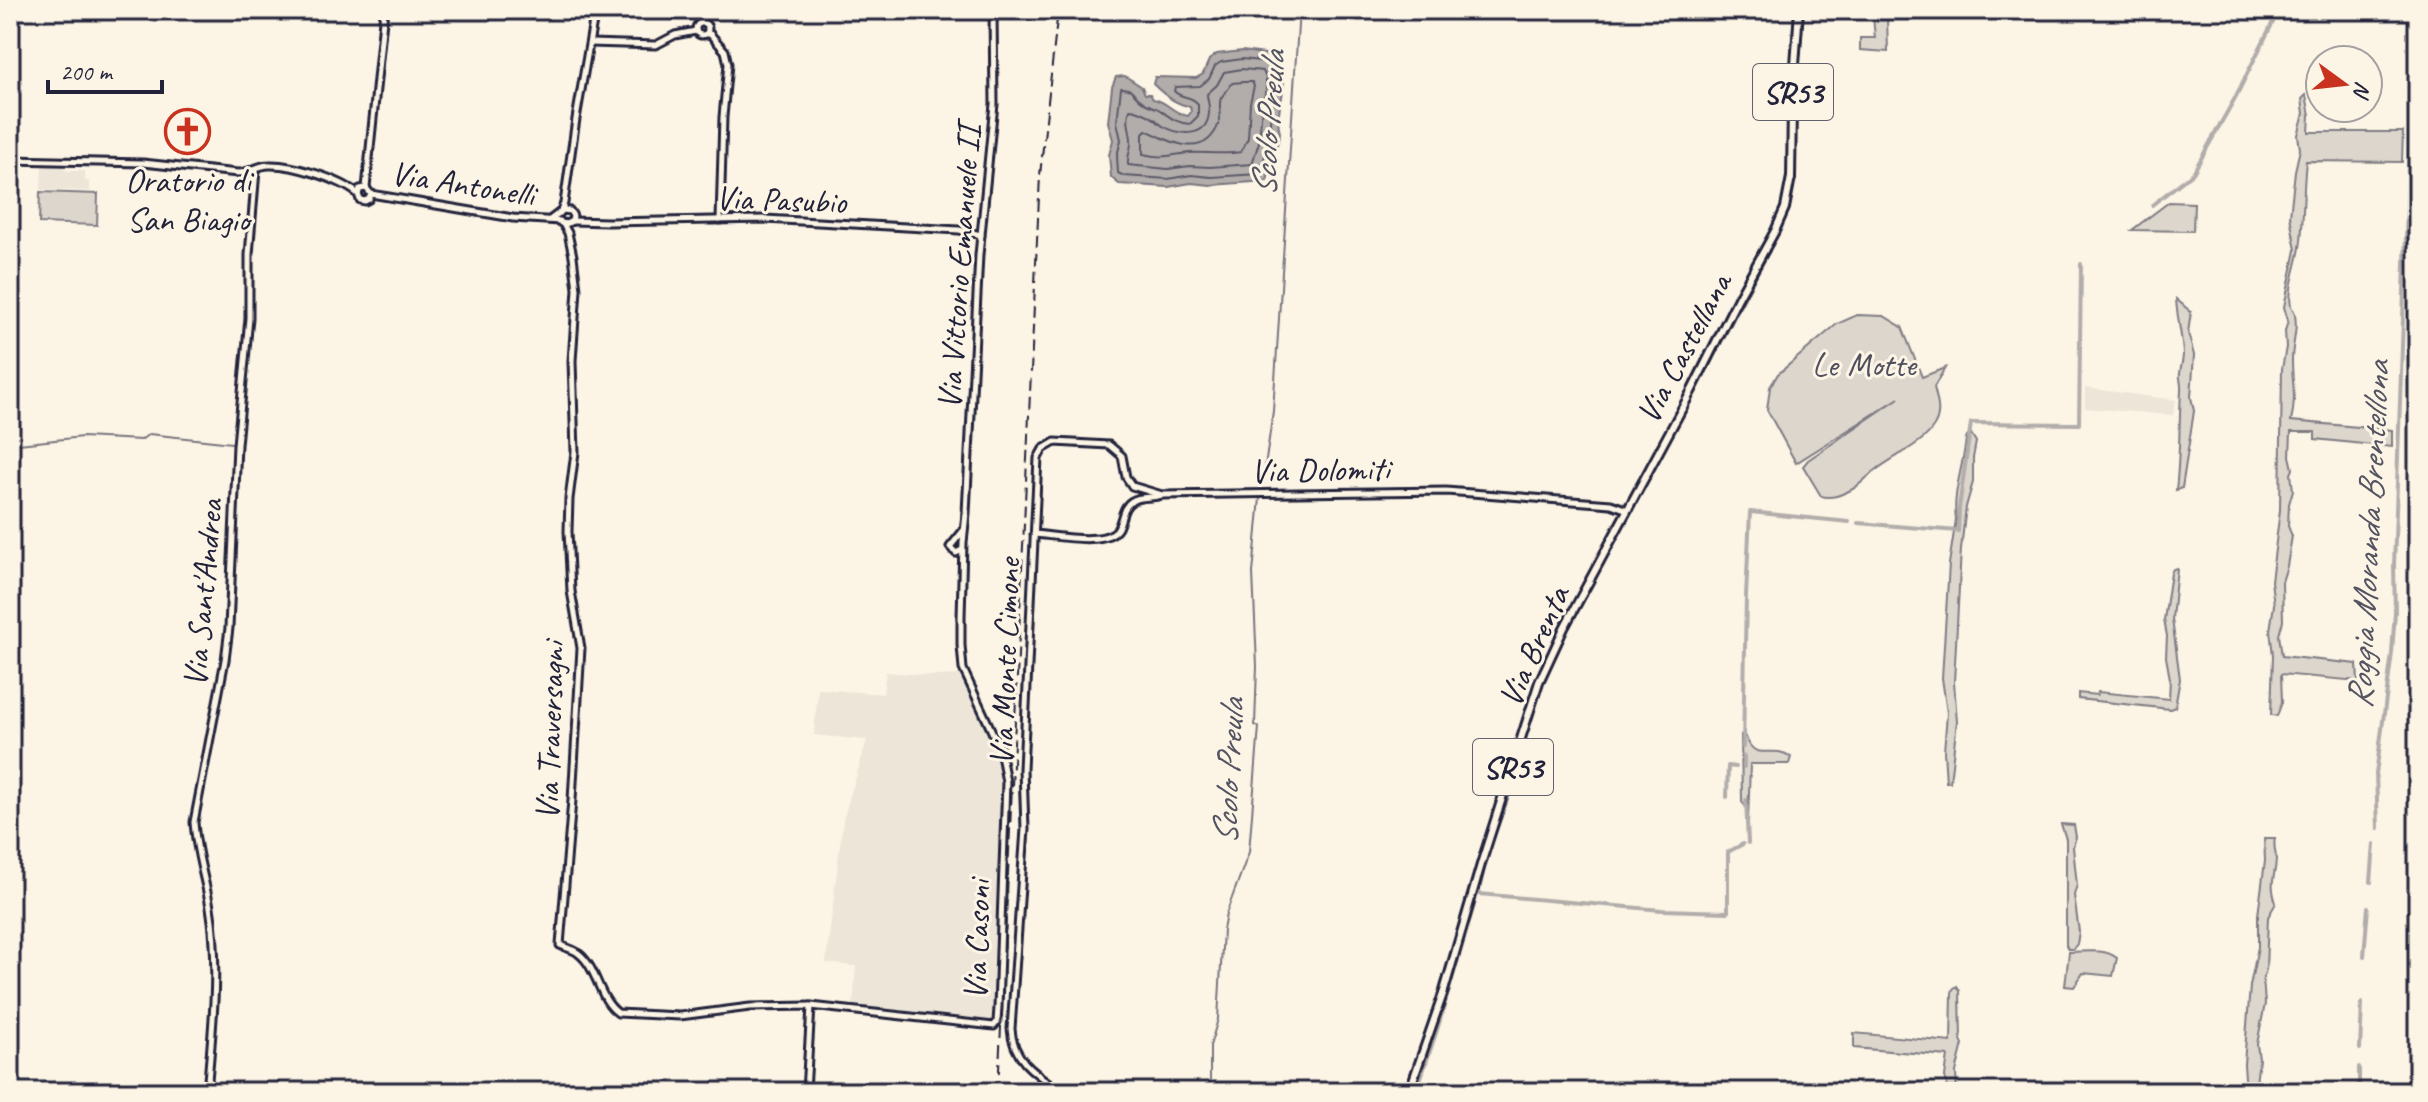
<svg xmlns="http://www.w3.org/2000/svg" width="2428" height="1102" viewBox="0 0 2428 1102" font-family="Caveat,sans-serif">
	<rect width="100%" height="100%" fill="#fcf5e5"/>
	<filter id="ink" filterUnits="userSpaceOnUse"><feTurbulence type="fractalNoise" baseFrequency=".0125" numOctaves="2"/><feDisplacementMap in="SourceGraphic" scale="16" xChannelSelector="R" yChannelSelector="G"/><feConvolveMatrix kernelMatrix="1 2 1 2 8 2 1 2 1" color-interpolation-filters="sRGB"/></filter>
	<g filter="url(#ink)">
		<g fill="#ece5d8">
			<path d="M44,165L64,167V170L70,171H85V181H89L90,191L41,190L42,167Z"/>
			<path d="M2085,388L2176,400L2173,415L2085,408Z"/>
			<path d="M886,672L934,676L963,675L1001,762L1002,794L994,1022L853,1006L856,966L826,963L843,820L867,740L814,735L818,689L883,694Z"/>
		</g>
		<g fill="#dcd6cc" stroke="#7f7c84" stroke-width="2">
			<path d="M1873,17H1887L1888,52L1860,50V38H1875Z"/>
			<path d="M2306,95L2310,115L2309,132H2403L2402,162L2306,161C2303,187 2304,213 2301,240C2300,259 2287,288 2291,306C2291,308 2293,309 2294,311C2299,327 2292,344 2292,360C2292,384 2297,396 2291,421L2392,430V447L2315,439V432H2291L2290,456L2293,469L2291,474L2293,490L2289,504L2288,526L2292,536L2287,566L2282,582L2283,621L2279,635L2282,656L2357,664L2358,681L2281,674L2282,702L2277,716L2271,715L2273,655L2270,630L2274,605L2271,581L2280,510L2282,369L2286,347L2285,331L2288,321L2284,307L2296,250L2290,216L2295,171L2300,149L2298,135L2304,113L2302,99Z"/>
			<path d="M40,192L98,194L97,225L39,223Z"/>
			<path d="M2169,202L2194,203L2193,231L2132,230Z"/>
			<path d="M2176,299L2191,312L2188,333L2194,355L2191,397L2194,411L2182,488L2176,490C2180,457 2179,424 2181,391C2182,385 2179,379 2180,373C2181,366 2183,361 2183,354C2182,335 2177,318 2176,299Z"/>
			<path d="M1857,315L1884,316L1902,327L1922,377L1945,368L1934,387C1937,401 1943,415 1932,429C1922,444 1891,458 1876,470C1867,476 1861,485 1851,490C1841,495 1832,499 1821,496L1803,466L1808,460L1899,398L1796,463L1767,410L1770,387L1778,374L1837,324Z"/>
			<path d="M1970,432L1976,442L1973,458V482L1966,507L1961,549L1954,682L1957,721L1950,782H1946L1944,751L1947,713L1942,678L1949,564L1956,519C1952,493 1964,464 1966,438Z"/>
			<path d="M2177,568L2172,619L2180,679L2175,707L2170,709L2078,699V693L2097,695L2098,692L2169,699L2170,679L2166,657L2167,636L2164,620L2171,573L2173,569Z"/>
			<path d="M1741,735L1746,737C1755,764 1772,743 1791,757L1789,764H1750L1748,823V809L1742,802Z"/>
			<path d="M2061,824L2074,825L2076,837L2073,847L2077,885L2074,895L2079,932L2077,944L2073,949H2068L2066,945V839Z"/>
			<path d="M2264,838H2275C2273,846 2276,852 2276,860C2275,879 2269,881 2276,903L2268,917L2266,970L2263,978L2265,1004L2257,1044L2259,1059L2255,1092H2246L2244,1064L2250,986L2258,947V915L2265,861Z"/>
			<path d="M2069,952C2085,952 2104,948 2117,958L2113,976L2083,973L2074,987L2065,986Z"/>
			<path d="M1957,986L1960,991L1961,1040L1963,1044L1956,1072L1957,1092H1949L1945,1077L1948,1056L1854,1048V1033L1951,1042L1952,993L1953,989Z"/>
		</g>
		<path fill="#b2adab" stroke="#78757e" stroke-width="2" d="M1242,51L1273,55C1297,84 1272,105 1280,133L1267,181L1211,185L1191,183L1168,187L1119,184L1111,177L1109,155L1113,140L1108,122L1112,87L1116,77L1125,76L1142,87L1145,94H1150L1153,99C1167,101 1172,113 1188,116L1191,112L1190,106C1176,105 1163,94 1153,84L1155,77L1196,78L1203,74L1209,60L1217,54Z"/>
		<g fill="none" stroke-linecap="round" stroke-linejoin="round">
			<g stroke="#5c5a68" stroke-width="2">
				<path d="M1242,59L1269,62C1284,83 1270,102 1270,124C1269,142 1266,157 1259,174L1211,177L1191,175L1168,179L1124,176L1118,173L1117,156L1121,140L1117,122L1121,88C1136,89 1131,93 1142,101C1147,106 1154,106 1160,110C1170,117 1176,123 1190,124L1198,116V104C1192,95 1181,99 1174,91L1175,87L1200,86L1209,79L1215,66L1221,62Z"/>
				<path d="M1242,69L1263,71L1266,78V90L1262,105L1259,142L1252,164L1210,167L1190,166L1168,169L1128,165C1127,157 1130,152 1131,144C1132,130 1125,124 1130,109C1136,109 1147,114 1153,118C1157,120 1159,124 1163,126C1179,135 1207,139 1209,113C1210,106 1207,100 1207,94L1217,85L1224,72Z"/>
				<path d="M1243,82H1252L1254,86L1250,103L1248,138L1241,152C1224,155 1205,152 1189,153C1170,155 1162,159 1143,154V133L1146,130C1169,141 1205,162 1219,123C1222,115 1218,105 1221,98C1223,94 1230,88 1232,83Z"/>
			</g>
			<g stroke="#78757e" stroke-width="2">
				<path d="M1800,60L1803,10"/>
				<path d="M1670,440C1705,378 1735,314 1770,251"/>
				<path d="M10,445L82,437L141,440L149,434L232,443"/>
				<path d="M1263,481L1273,411L1299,10"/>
				<path d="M1551,662L1657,462"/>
				<path d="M1537,701L1547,672"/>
				<path d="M1479,894L1488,855L1514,783"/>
				<path d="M1210,1092V1046L1218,1019L1223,930L1226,914L1249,852L1259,727L1255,725L1257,666L1253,573L1260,498"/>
			</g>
			<g stroke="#b2adab" stroke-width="4">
				<path d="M2415,43L2418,10"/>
				<path d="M2152,205L2193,173L2235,98L2279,10"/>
				<path d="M1858,523L1958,531L1959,508L1971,423L2079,424L2081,264"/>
				<path d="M1743,747L1746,596L1750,512L1849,522"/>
				<path d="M1744,756V767"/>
				<path d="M1727,797L1728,766L1736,767"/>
				<path d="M1746,800L1748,843"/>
				<path d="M2378,828L2376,774L2392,653L2395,612L2394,566L2411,99L2415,52"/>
				<path d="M2371,882L2374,844"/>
				<path d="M1479,894L1662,910L1728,912V852L1743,844"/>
				<path d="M2364,956L2368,907"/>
				<path d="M2360,1049L2362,1003"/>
				<path d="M1416,1092L1437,1030L1475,902"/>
				<path d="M2359,1092V1067"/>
			</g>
			<defs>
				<g id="secondary">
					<circle cx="702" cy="29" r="6"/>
					<path d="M707,34H710L725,51L728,64L723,117L720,220"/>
					<path d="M590,43L656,45L675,35L696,31"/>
					<path d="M10,160L143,163L238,173C250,173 258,165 269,165C292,164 340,179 358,194"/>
					<path d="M366,188L384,10"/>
					<path d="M371,194L369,199L365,201L360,200L358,194L360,189L366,188L371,194L513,218L560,221"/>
					<path d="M560,213L564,203L576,119L595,10"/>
					<path d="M551,219L563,210L570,211L573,216L572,221L566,224L561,223"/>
					<path d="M572,221L608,222L765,219L959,230L981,235"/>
					<path d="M563,224L568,233L573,256L577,289L572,361L575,452L569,499L568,531L571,591L581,648L572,800L560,945C566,948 573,949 578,953C598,968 598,999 618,1013L680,1016L750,1007L811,1006L994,1026L997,1022L998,1008L1006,782L1000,749L963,669L961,645V617L963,543L966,513L979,255L994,104L993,10"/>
					<path d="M1034,534C1053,535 1107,547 1118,528C1123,518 1122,507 1132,501C1141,495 1152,499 1162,495L1446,491L1611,504L1628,510"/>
					<path d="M962,550L956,553L950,547L963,531"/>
					<path d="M207,1092C212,1032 220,967 210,907C205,878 196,852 194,822L225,660L229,628L237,445L249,318V255L256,170"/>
					<path d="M806,1092L811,1006"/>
					<path d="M1062,1092C1038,1075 1013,1062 1011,1029L1025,829L1023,769L1038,458L1043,449L1055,442L1109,445L1122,456L1126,477L1132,486L1162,495"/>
				</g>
				<g id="primary">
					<path d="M1791,179L1792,106L1799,10"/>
					<path d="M1409,1092L1444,991L1482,861L1539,682L1564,628L1692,390L1738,298L1775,231L1785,208L1791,177"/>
				</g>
			</defs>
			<use href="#secondary" stroke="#22223b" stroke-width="11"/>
			<use href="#primary" stroke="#22223b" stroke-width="12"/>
			<use href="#secondary" stroke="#fcf5e5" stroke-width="5"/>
			<use href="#primary" stroke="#fcf5e5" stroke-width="6"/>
			<path stroke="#22223b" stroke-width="2" stroke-dasharray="12 6" stroke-linecap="butt" d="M998,1092L1040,175L1058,10"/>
		</g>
	</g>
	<defs>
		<symbol id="church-ring" viewBox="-11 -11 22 22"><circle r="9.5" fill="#fcf5e5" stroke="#c8321e" stroke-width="1.5"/><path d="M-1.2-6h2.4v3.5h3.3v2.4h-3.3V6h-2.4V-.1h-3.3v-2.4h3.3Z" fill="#c8321e"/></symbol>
	</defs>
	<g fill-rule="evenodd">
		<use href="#church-ring" x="162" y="106" width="51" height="51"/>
	</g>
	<g text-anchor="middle" stroke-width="6" stroke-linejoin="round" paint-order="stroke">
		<g fill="#fcf5e5" stroke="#63616e" stroke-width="2">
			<rect x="1753" y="64" width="80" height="56" rx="6"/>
			<rect x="1473" y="739" width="80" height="56" rx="6"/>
		</g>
		<g font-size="32" font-weight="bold" fill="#22223b">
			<text x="1793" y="103">SR53</text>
			<text x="1513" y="778">SR53</text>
		</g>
		<g font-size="34" fill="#22223b" stroke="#fcf5e5">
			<text x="188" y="192">Oratorio di<tspan x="188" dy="39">San Biagio</tspan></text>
		</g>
		<g font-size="34" fill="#22223b" stroke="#fcf5e5">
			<text transform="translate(463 183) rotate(9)" y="12">Via Antonelli</text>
			<text transform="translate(781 199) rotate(2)" y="12">Via Pasubio</text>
			<text transform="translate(958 267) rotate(-86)" y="12">Via Vittorio Emanuele II</text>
			<text transform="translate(1683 348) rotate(-62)" y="12">Via Castellana</text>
			<text transform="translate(1320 469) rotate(-1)" y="12">Via Dolomiti</text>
			<text transform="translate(202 593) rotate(-85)" y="12">Via Sant'Andrea</text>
			<text transform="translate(1533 646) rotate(-66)" y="12">Via Brenta</text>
			<text transform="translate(1004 662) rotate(-88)" y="12">Via Monte Cimone</text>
			<text transform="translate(549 731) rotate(-88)" y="12">Via Traversagni</text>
			<text transform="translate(976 940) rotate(-88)" y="12">Via Casoni</text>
		</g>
		<g font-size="34" fill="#504f5f" stroke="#fcf5e5">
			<text x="1864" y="376">Le Motte</text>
		</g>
		<g font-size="36" font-style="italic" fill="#545362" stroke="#fcf5e5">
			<text transform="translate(1267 124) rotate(-86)" y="13">Scolo Preula</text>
			<text transform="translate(2367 535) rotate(-87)" y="13">Roggia Moranda Brentellona</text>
			<text transform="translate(1227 772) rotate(-87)" y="13">Scolo Preula</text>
		</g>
	</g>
	<rect width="2428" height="1102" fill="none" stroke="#fcf5e5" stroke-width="40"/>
	<rect x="20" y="20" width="2388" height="1062" fill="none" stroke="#22223b" stroke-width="3" filter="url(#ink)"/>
	<g transform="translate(2344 84) rotate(105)"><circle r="38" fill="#fcf5e5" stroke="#a5a1a1" stroke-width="2"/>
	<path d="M0-6L14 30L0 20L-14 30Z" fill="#c8321e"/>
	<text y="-12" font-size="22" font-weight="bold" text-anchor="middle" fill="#22223b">N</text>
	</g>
	<path d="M48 80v12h114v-12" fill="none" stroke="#22223b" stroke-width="4"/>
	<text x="60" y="80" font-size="24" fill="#22223b" stroke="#fcf5e5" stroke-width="6" paint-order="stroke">200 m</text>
</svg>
